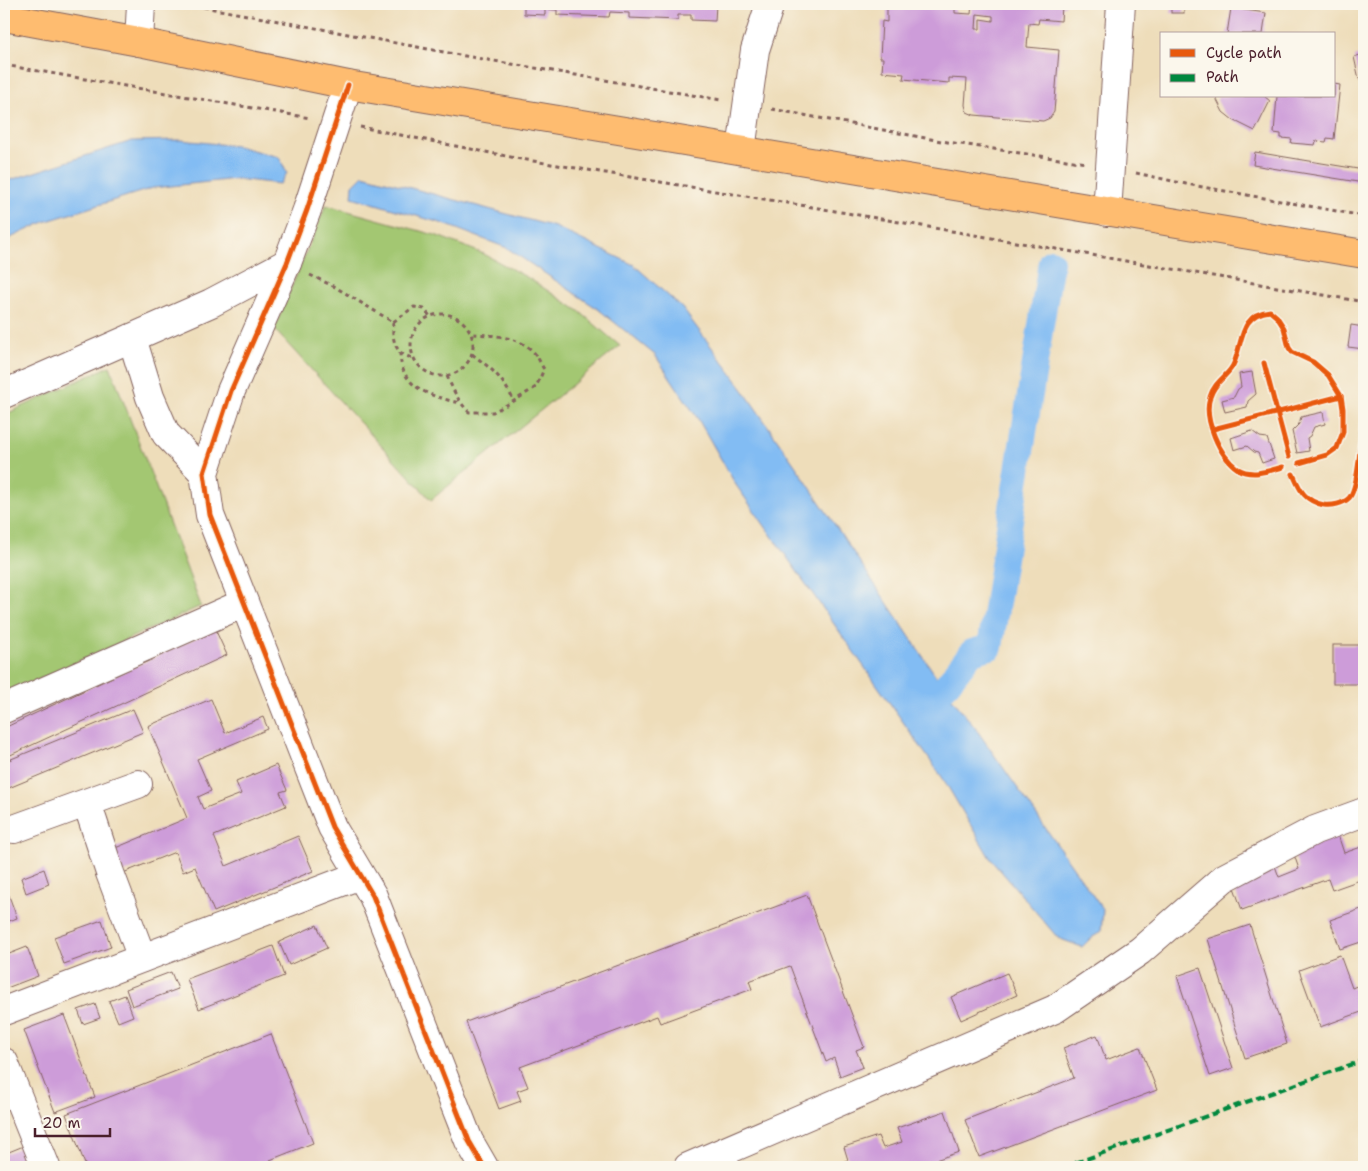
<svg xmlns="http://www.w3.org/2000/svg" width="1368" height="1171" viewBox="0 0 1368 1171" font-family="'Shantell Sans',sans-serif">
	<rect width="100%" height="100%" fill="#fbf7ec"/>
	<filter id="ink" filterUnits="userSpaceOnUse"><feTurbulence type="fractalNoise" baseFrequency=".02" numOctaves="2"/><feDisplacementMap in="SourceGraphic" scale="10" xChannelSelector="R" yChannelSelector="G"/><feConvolveMatrix kernelMatrix="1 2 1 2 8 2 1 2 1" color-interpolation-filters="sRGB"/></filter>
	<filter id="wash" filterUnits="userSpaceOnUse"><feTurbulence type="fractalNoise" baseFrequency=".0096" numOctaves="4" result="noise"/><feDisplacementMap in="SourceGraphic" scale="20" xChannelSelector="R" yChannelSelector="G"/><feGaussianBlur stdDeviation="1.12" result="paint"/><feColorMatrix in="noise" values="0 0 0 0 0 0 0 0 0 0 0 0 0 0 0 0 0 1.4 0 .05"/><feComposite in="paint" operator="in"/></filter>
	<g filter="url(#wash)">
		<rect width="100%" height="100%" fill="#eeddba"/>
		<g fill="#a3c772" stroke="#76734e">
			<path d="M326,205L435,235L484,254L530,279L579,311L620,346L431,500L274,329Z"/>
			<path d="M110,366L201,606L4,695V415Z"/>
		</g>
		<g fill="#82bcf3" stroke="#666e8f">
			<path d="M181,140L237,146L279,157L287,173L280,184L236,179L153,188L44,222L4,241V182L132,141Z"/>
			<path d="M363,175L555,227L634,265L682,308L732,374L801,474L944,688L976,729L1103,910L1101,932L1091,938L1082,947L1058,938L990,858L944,780L736,485L698,419L655,355L598,309L507,248L444,224L352,197L353,185Z"/>
		</g>
		<g fill="none" stroke-linecap="round" stroke-linejoin="round">
			<path stroke="#82bcf3" stroke-width="26" d="M918,712L944,688L972,652L990,647L1051,262"/>
		</g>
		<g id="blocks">
			<g fill="#cd9cd9" fill-rule="evenodd">
				<path d="M524,4H716L715,21L691,20V15H678V20L629,18V13L610,12L609,17L557,15V10L545,9V15L524,14Z"/>
				<path d="M910,4L955,7V13L971,14L972,4H1066L1065,6H1062L1061,21L1039,19L1038,24L1029,23L1027,47L1059,50L1054,112L1050,118L1043,121L974,115L967,112L965,105L967,79L949,78V83L903,79L904,74L882,72L883,58H880L882,21L887,22V8L909,9ZM977,14L993,16V21L980,19V29H976Z"/>
				<rect x="1171" y="4" width="13" height="9"/>
				<path d="M1231,8L1266,13L1263,34H1227Z"/>
				<path d="M1364,45V77L1359,79L1354,57L1363,54L1361,46Z"/>
				<path d="M1334,84L1340,85L1334,139L1327,138L1326,142L1316,141L1315,145L1291,143L1292,139L1281,138V134L1274,133L1277,96H1334Z"/>
				<path d="M1218,96H1264L1270,101L1255,131L1233,120L1223,112L1217,100Z"/>
				<path d="M1255,152L1364,170V183L1253,165Z"/>
				<path d="M1351,325L1364,327V349L1348,347Z"/>
				<path d="M1252,372L1256,394L1248,401L1247,407L1225,412L1222,400L1234,397L1238,389L1241,387L1239,374Z"/>
				<path d="M1323,412L1325,424L1314,427L1310,436L1307,438L1309,451L1297,453L1292,431L1299,424L1301,417Z"/>
				<path d="M1252,431L1260,437L1267,438L1274,459L1262,463L1258,453L1254,452L1247,446L1234,450L1231,438Z"/>
				<path d="M215,629L227,655L4,758V728Z"/>
				<rect x="1333" y="645" width="31" height="39"/>
				<path d="M211,699L225,733L263,717L268,729L197,759L211,791L198,797L203,809L241,794L236,782L276,765L287,790L280,792L286,806L214,836L226,866L298,836L313,871L214,912L195,867L183,872L175,852L123,873L113,849L187,818L148,726Z"/>
				<path d="M133,709L143,732L4,790V762Z"/>
				<path d="M1338,835L1344,853L1364,846V869L1360,870L1363,879L1332,890L1328,879L1242,910L1231,879L1274,863L1279,877L1299,869L1293,852Z"/>
				<path d="M44,869L49,884L26,893L21,878Z"/>
				<path d="M4,882L17,918L4,923Z"/>
				<path d="M807,895L864,1047L856,1050L863,1067L840,1076L834,1058L826,1062L790,966L749,981L752,989L660,1023L657,1016L520,1067L528,1087L517,1091L521,1101L499,1109L466,1022Z"/>
				<path d="M1364,908V941L1340,949L1330,920Z"/>
				<path d="M102,920L111,947L64,964L54,937Z"/>
				<path d="M317,925L327,948L289,965L279,942Z"/>
				<path d="M1250,925L1287,1044L1245,1058L1208,939Z"/>
				<path d="M273,946L284,976L199,1009L187,979Z"/>
				<path d="M27,947L38,976L4,989V956Z"/>
				<path d="M1340,955L1352,988L1364,983V1011L1320,1027L1299,970Z"/>
				<path d="M1200,968L1233,1068L1210,1076L1177,976Z"/>
				<path d="M171,972L178,989L132,1006L126,989Z"/>
				<path d="M1007,973L1017,995L961,1020L951,997Z"/>
				<path d="M125,995L133,1016L118,1022L109,1001Z"/>
				<path d="M95,1004L100,1018L83,1024L78,1010Z"/>
				<path d="M64,1015L95,1097L55,1112L24,1030Z"/>
				<path d="M271,1034L313,1143L270,1160L273,1167H86L66,1114Z"/>
				<path d="M1097,1035L1106,1060L1140,1047L1157,1090L979,1157L965,1120L1074,1078L1063,1048Z"/>
				<path d="M945,1111L959,1152L915,1167H828L848,1160L844,1147L878,1136L883,1148L902,1142L897,1128Z"/>
				<path d="M26,1145L35,1167H4V1154Z"/>
			</g>
		</g>
	</g>
	<g filter="url(#ink)">
		<use href="#blocks" fill-opacity="0" stroke="#83625d" stroke-width="1"/>
		<g fill="none" stroke-linecap="round" stroke-linejoin="round">
			<defs>
				<g id="minor">
					<path d="M139,42L141,4"/>
					<path d="M348,85L307,210L287,263L231,391L204,473L210,515L332,827L373,896L469,1141L484,1167"/>
					<path d="M741,150L755,50L770,4"/>
					<path d="M1107,212L1121,4"/>
					<path d="M132,338L150,397L166,434L204,473"/>
					<path d="M4,394L211,303L287,263"/>
					<path d="M4,709L244,603"/>
					<path d="M87,803L110,873L142,958"/>
					<path d="M14,829L138,784"/>
					<path d="M4,1011L360,875"/>
					<path d="M4,1062L46,1167"/>
					<path d="M688,1167L1055,1009L1140,951L1224,878L1315,830L1364,812"/>
				</g>
				<path id="major" d="M4,17L139,42L348,85L1364,254"/>
			</defs>
			<use href="#minor" stroke="#83625d" stroke-width="30"/>
			<use href="#major" stroke="#83625d" stroke-width="30"/>
			<g stroke="#83625d" stroke-width="3" stroke-dasharray="4 4" stroke-linecap="butt">
				<path d="M188,4L465,56L721,100"/>
				<path d="M4,65L310,118"/>
				<path d="M772,109L941,141L1086,163"/>
				<path d="M360,127L521,159L812,207L1364,302"/>
				<path d="M1136,173L1186,184L1364,216"/>
				<path d="M310,275L335,287L393,322L414,307L424,309L430,316"/>
				<circle cx="442" cy="345" r="31"/>
				<path d="M393,322C392,339 394,354 413,358"/>
				<path d="M400,352C400,388 430,396 460,403"/>
				<path d="M472,354C494,371 501,376 514,401"/>
				<path d="M447,376C453,390 458,401 469,412H493L514,401L536,387L544,369C541,365 539,359 536,355C522,336 492,335 471,334"/>
			</g>
			<use href="#minor" stroke="#fff" stroke-width="28"/>
			<use href="#major" stroke="#febc70" stroke-width="28"/>
			<path stroke="#00873e" stroke-width="4" stroke-dasharray="8 4" stroke-linecap="butt" d="M1064,1167L1364,1060"/>
			<defs>
				<g id="cycleway">
					<path d="M348,85L307,210L287,263L231,391L204,473L210,515L332,827L373,896L469,1141L484,1167"/>
					<path d="M1264,363L1289,457"/>
					<path d="M1213,429L1341,396"/>
					<path d="M1283,467C1269,471 1251,477 1238,469C1219,456 1203,418 1210,397C1215,380 1230,375 1234,363C1243,341 1240,314 1270,311L1277,317L1284,328L1289,348L1292,352L1313,362L1328,375L1341,396L1343,409V432L1337,448L1327,455L1299,463"/>
					<path d="M1293,474C1300,490 1304,501 1324,505C1332,506 1343,504 1349,498C1359,487 1361,435 1363,419"/>
				</g>
			</defs>
			<use href="#cycleway" stroke="#fbf7ec" stroke-width="8"/>
			<use href="#cycleway" stroke="#e8590c" stroke-width="5"/>
		</g>
	</g>
	<rect width="1368" height="1171" fill="none" stroke="#fbf7ec" stroke-width="20"/>
	<rect x="1160" y="32" width="175" height="65" fill="#fbf7ec" stroke="#b4a19f"/>
	<rect x="1170" y="49" width="25" height="8" fill="#e8590c" stroke="#b4a19f"/>
	<text x="1206" y="58" font-size="15" fill="#4a1f2b">Cycle path</text>
	<rect x="1170" y="74" width="25" height="8" fill="#00873e" stroke="#b4a19f"/>
	<text x="1206" y="82" font-size="15" fill="#4a1f2b">Path</text>
	<path d="M35 1128v8h75v-8" fill="none" stroke="#4a1f2b" stroke-width="2.5"/>
	<text x="42" y="1128" font-size="15" fill="#4a1f2b" stroke="#fbf7ec" stroke-width="4" paint-order="stroke">20 m</text>
</svg>
